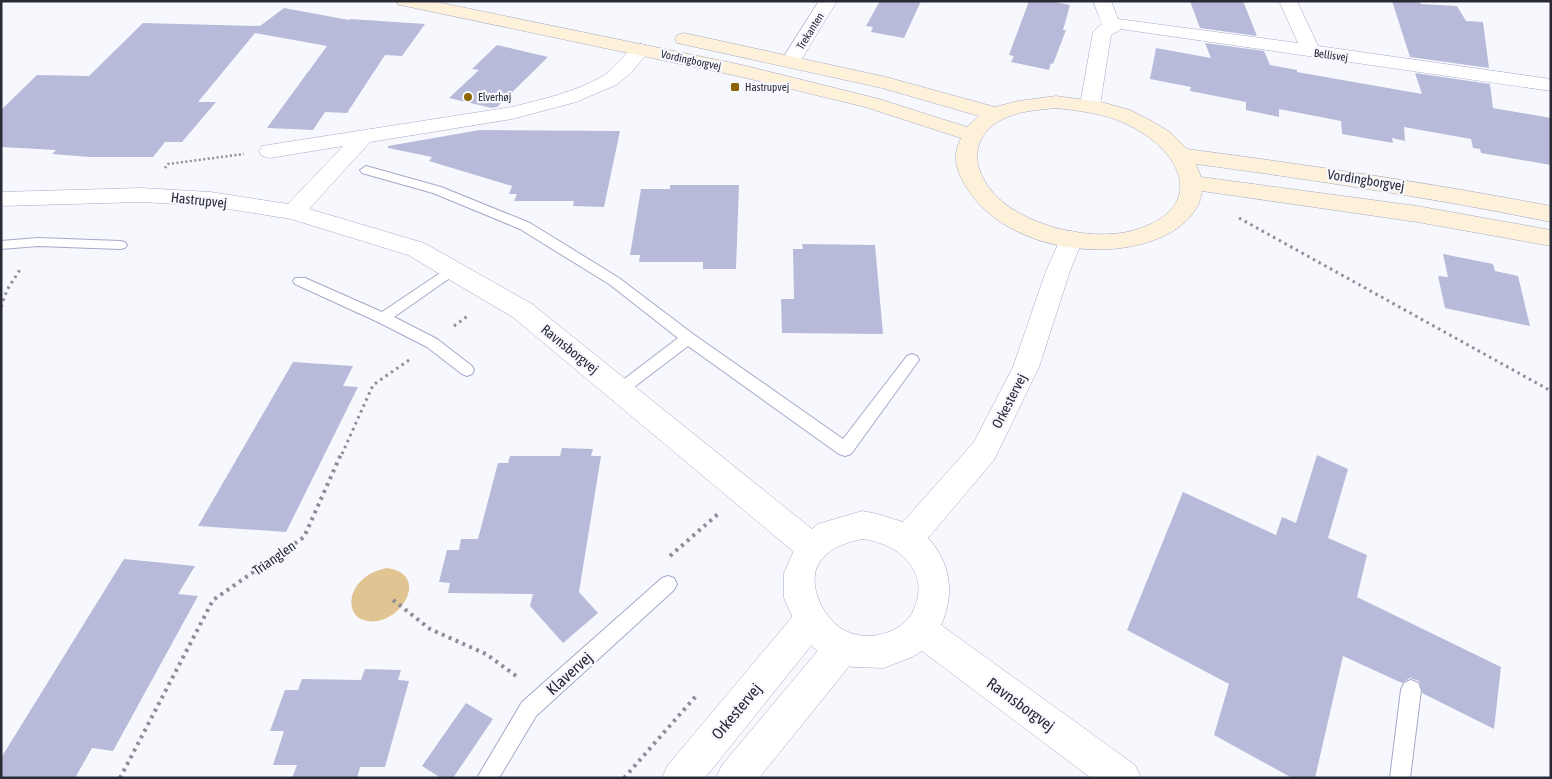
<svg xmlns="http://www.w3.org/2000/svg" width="1552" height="779" viewBox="0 0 1552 779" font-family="'Asap Condensed',sans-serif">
	<rect width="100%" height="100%" fill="#f7f8fe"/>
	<path fill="#e0c491" d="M387,568C432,574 400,627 367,621C347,617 348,594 360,582C367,574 377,570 387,568Z"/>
	<g fill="#b7bbd9">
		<path d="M880,1H921L904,38L871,32L873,27L866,26Z"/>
		<path d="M1029,1H1050L1070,5L1063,30H1066L1053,64L1051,63L1049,70L1011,62L1014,56L1009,55Z"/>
		<path d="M1190,1H1243L1257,36L1200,28Z"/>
		<path d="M1392,1H1419L1421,4L1457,6L1466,21L1483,22L1489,68L1410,57Z"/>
		<path d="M284,8L349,20L350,19L425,24L402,56L385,55L347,113L325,112L313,130L267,128L327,46L255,33L198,102H216L182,142H165L153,157H90L52,154L56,150L1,147V110L37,75L89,76L143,23L260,26Z"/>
		<path d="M1205,43L1264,51L1270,65L1297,70V72L1422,94L1415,73L1490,84L1493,108L1551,118V165L1481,153L1480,149L1473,148L1471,139L1404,127L1405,141L1392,138L1393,143L1342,134L1341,121L1279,109V117L1246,110V102L1190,91L1191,87L1150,79L1156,48L1211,58Z"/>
		<path d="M497,45L548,57L497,107L492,108L449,98L479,70L472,69Z"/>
		<path d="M480,130L620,131L604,207L573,206L574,201H514L517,194H509L512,186L429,161L432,157L388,148V146Z"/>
		<path d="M670,185H739L736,269H703V262H639L640,255H630L641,189H670Z"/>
		<path d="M802,244L875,245L883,334L782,333L781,299H794L793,249H803Z"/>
		<path d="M1443,254L1493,264L1495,271L1518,276L1530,326L1445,308L1438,276L1448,277Z"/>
		<path d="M293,362L353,366L343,386L358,387L286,532L198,526Z"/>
		<path d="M562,448L593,449L591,456H601L579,592L598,613L563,643L530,606L533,594L448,593L450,583L439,582L447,550H459L461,539H478L498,463H508L510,456H560Z"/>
		<path d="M1317,455L1348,469L1328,538L1367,555L1357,597L1501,667L1494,729L1422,693L1419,681L1410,678L1402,683L1343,656L1315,778H1292L1214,735L1229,684L1127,630L1183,492L1276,535L1282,517L1296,523Z"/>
		<path d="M124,559L195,566L178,594L198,596L113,751L92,748L75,778H1V758Z"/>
		<path d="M365,669L401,670L398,680L409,681L385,767H360L357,778H292L297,765H273L284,731H270L285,690H298L302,679L361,680Z"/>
		<path d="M466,703L493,719L453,778H441L422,766Z"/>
	</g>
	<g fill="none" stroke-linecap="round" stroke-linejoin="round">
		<defs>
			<g id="service">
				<path d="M366,166L441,187L530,223L619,278L693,334L843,439L907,356L912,354L917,356L919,360L851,454L845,456L839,454L688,346L625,394L620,396L615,394L612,390L615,386L678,338L609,284L520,229L433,193L362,173L360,170Z"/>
				<path d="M38,238L120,241L125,242L127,245L125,248L120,249L38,246L1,249V241Z"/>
				<path d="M452,265L457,267L459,270L457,273L394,317L437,339L472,366L474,370L472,374L467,376L462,374L427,347L378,322L295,284L293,281L295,278H305L382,312Z"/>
				<path d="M668,576L674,578L677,584L674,590L536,716L499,778H477L522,702L662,578Z"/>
				<path d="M1411,680L1418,683L1421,690L1410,778H1390L1401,690L1404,683Z"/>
			</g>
			<g id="minor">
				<path d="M819,1H837L798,65L791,67L784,65L781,61Z"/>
				<path d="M1093,1H1111L1118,19L1298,43L1279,1H1297L1318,46L1551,79V91L1121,29L1111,35L1100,105L1097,109L1090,111L1083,109L1080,105L1093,32L1102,24Z"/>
				<path d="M641,44L648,46L650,50L630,74L616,85L576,102L512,119L370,142L309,209L424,243L532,304L822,537L827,547L822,557L811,561L800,557L514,318L408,255L291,219L210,206L141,202L1,206V192L141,188L210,192L288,204L343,146L270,158L262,156L259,151L262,146L512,107C543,99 576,92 603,76C616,68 628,48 641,44Z"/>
				<path d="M810,605L822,610L827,621L822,632L705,778H662L668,765L798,610Z"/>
				<path d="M843,630L855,635L860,647L855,659L759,778H716L722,765L831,635Z"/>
			</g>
			<path id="tertiary" d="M1071,231L1079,233L1083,239L1070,271L1039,367L994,460L928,538C951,563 955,595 941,625L1135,765L1141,778H1091L922,651L912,657L884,668L853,667L817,651L799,632L784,598V573L798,541L818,524L862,511L878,514L903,522L974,442L1013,367L1046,271L1063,233ZM862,539C897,543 931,570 914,609C903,635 865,643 842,629C822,617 804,579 822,559C833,546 846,543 862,539Z"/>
			<path id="secondary" d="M396,1H432L742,65L879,99L967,127L979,116L882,88L677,43L675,39L677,35L684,33L886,77L995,107L1018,101L1056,96L1101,102L1130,110L1150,120L1170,132L1187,149C1309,165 1430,183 1551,206V222C1433,198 1315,180 1196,164L1201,177L1417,206L1551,230V246L1417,222L1202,191C1200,212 1181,228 1164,236C1102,265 1001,247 965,185C956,170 952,155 961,138L865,107L742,77L405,6L399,5ZM1056,108C1080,111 1104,113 1126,124C1181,149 1210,207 1135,230C1089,244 1005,223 983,178C978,168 976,159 978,148C981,136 989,126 1001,120C1017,111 1038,110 1056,108Z"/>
		</defs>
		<use href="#service" stroke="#a6a9c8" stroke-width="2"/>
		<use href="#minor" stroke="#a6a9c8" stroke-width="1"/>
		<use href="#tertiary" stroke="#a6a9c8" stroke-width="1"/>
		<use href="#secondary" stroke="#a6a9c8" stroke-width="1"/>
		<path stroke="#8d8e97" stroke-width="2.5" stroke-dasharray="2 2.5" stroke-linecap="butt" d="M165,168L168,164L244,154"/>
		<g stroke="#8d8e97" stroke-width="3" stroke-dasharray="2.5 4" stroke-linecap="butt">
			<path d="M1239,218L1551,391"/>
			<path d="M1,307L7,290L21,268"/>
			<path d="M454,326L469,315"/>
			<path d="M342,454L373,385L409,360"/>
		</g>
		<g stroke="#8d8e97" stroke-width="4" stroke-dasharray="3 4.5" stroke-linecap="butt">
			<path d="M670,556L718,514"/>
			<path d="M393,600L430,629L486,654L519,678"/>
			<path d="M120,778L213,600L304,537L342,452"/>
			<path d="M624,778L696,696"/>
		</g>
		<use href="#service" fill="#fff" fill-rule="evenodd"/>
		<use href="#minor" fill="#fff" fill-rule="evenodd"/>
		<use href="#tertiary" fill="#fff" fill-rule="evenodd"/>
		<use href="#secondary" fill="#fef1d9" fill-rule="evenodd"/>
	</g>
	<g fill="#8c6505" stroke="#f7f8fe" stroke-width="2">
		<rect x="730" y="82" width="10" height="10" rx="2.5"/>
		<circle cx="468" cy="97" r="5"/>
	</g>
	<g text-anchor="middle" stroke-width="4.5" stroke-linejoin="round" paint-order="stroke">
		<g font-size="11" fill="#292a36" stroke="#f7f8fe">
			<text transform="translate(810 31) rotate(-58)" y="4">Trekanten</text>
			<text transform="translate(1331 55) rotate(8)" y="4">Bellisvej</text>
			<text transform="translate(691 60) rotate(12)" y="4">Vordingborgvej</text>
		</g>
		<g font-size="11" fill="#292a36" stroke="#f7f8fe" text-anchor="start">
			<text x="745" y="91">Hastrupvej</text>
			<text x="478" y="101">Elverhøj</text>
		</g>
		<g font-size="14" fill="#292a36" stroke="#f7f8fe">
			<text transform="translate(1366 180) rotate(9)" y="5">Vordingborgvej</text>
			<text transform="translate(199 200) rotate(6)" y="5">Hastrupvej</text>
			<text transform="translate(570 349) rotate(39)" y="5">Ravnsborgvej</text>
			<text transform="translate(1009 401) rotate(-63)" y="5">Orkestervej</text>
			<text transform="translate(274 558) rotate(-35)" y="5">Trianglen</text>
		</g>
		<g font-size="16" fill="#292a36" stroke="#f7f8fe">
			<text transform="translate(569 673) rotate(-42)" y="6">Klavervej</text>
			<text transform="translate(1021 704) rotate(36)" y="6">Ravnsborgvej</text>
			<text transform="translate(736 711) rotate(-50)" y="6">Orkestervej</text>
		</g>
	</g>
	<rect width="1552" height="779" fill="none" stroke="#292a36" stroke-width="5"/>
</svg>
